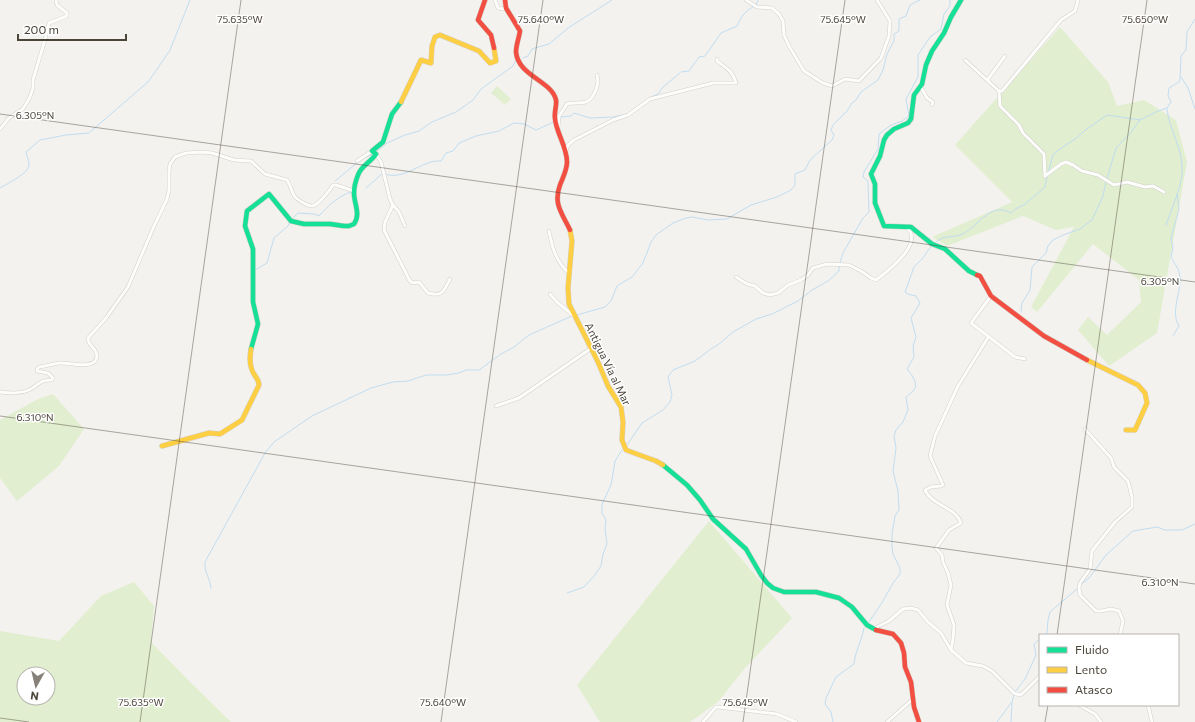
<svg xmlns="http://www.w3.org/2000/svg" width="1195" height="722" viewBox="0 0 1195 722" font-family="Commissioner,sans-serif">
	<rect width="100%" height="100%" fill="#f4f2ee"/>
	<g fill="#e1eecf" fill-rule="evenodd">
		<path d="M1060,27L1108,82L1117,106L1144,100L1176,120L1187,162L1157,333L1109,366L1078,330L1088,317L1107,335L1141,302L1139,280L1093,244L1037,312L1031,307L1074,227L1056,230L1023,216L947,246L932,237L1012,202L955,145Z"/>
		<path d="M497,86L511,99L505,105L491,93Z"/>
		<path d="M53,394L84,429L59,466L17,501L0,478V420L38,399Z"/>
		<path d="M709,521L792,618L745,668L718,702L690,722H600L577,685Z"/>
		<path d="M134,582L154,606L151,642L190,682L231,722H0V631L59,641L101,596ZM24,674H48V698H24Z"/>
	</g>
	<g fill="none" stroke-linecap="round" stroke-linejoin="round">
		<g stroke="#c0ddf1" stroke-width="1">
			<path d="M756,5L758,0"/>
			<path d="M523,58L528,56L532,49L535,48L549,44L568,28L612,0"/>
			<path d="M681,72L689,71L699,57L705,56L721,33L737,26C741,17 744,12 753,7"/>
			<path d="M1181,77L1188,88L1195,109"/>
			<path d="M1167,109C1169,129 1182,147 1182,167C1183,175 1180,185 1178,192"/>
			<path d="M561,117L571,116L574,113L590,118L613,117L627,114L651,97L658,94L663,87L680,73"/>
			<path d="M376,152L387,143L405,135L419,131L432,122L456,112L473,100L481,89L513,66L516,60"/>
			<path d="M362,159L373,154"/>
			<path d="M1048,173L1053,155L1057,151L1078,137L1084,131L1107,115L1140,120L1158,111L1167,108L1171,102L1168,96L1169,88L1179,82L1180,80L1181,56L1186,50L1187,32L1195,19"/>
			<path d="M385,174C401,180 416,166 431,162C434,161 438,161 441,161L446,153L453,151L459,143L476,136L499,131L514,123L524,124L536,130L554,122"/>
			<path d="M1107,179L1116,148L1132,131L1140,120"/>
			<path d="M335,181L358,162"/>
			<path d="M0,188C7,184 29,173 29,165C29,161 27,156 26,152L40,140L66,135L89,133L149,81L170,50L190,0"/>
			<path d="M366,188L382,174"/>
			<path d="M292,219L298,213L314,214L319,216C328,206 338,196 351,192"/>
			<path d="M1166,225L1177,195"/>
			<path d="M934,244C942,235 949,238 960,235C975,230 985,208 1003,210C1005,210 1009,212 1011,213L1017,208L1024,205L1045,187L1047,176"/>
			<path d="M840,263L843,253L863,218L869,212L868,184V181L863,177L864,172L878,149L879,134L891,125L902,121L909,116L906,99L918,77V55L930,37L941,29L944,14L950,6V0"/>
			<path d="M255,270L267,263L274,238L288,226L290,222"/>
			<path d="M1021,311L1022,303L1030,290L1032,267L1046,253L1048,246L1053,240L1063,235L1080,229L1092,220L1103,196L1106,182"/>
			<path d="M577,315L605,307L611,301L617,286L632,277L643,263L651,242L656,235L673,223L686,218L692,217L708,220L727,219L751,205L777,197L791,190L795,185V174L805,170L810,160L832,140L834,135L831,130L833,125L847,111L852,103L856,100L861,92L878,80L883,70L887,54L894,41V34L899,31V19L906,16L910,5L920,0"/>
			<path d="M1173,336L1179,326C1169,310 1184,289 1179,272C1178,267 1173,262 1171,257L1173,248L1171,238L1179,209L1177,193"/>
			<path d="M627,445L642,423L663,410L670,402L672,395L668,377L673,370L695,361L711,349L719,344L733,332L756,319L772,314L798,301L812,290L828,281L839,271V265"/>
			<path d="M1080,585L1089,578L1106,555L1133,531L1157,527L1165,530H1182L1195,524"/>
			<path d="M211,588C210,578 204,572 205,562L265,453L274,442L312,416L371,388L393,382L408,381L426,375H446L459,373L466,370H479L501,354L514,347L529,335L572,316"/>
			<path d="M567,593L584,587L594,576L601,566L603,554L607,544L605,529L606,520L602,513V504L611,485L615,461L622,450"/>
			<path d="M869,622L883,601L893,583L900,574V568L893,554L892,547V534L895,516L899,510L898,491L893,471L896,448L894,436L896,430L903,422L908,410L906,397C908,395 912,393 914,390C919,383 911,374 907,369L914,357L913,346L916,337L911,318L920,303L916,296L908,294L905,292L914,267L923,258L932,245"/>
			<path d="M1045,635L1047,633L1048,620L1050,612L1078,588"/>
			<path d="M1015,692L1025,679L1036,655L1034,644L1040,639"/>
			<path d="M833,722L831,712L825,704L826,698L836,677L854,664C855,651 862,641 864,628"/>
			<path d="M997,722L1011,703"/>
			<path d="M1011,722L1012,702L1014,695"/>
		</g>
		<defs>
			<g id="street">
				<path d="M495,0L498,8L503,9L506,8"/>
				<path d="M746,0L757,7L772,8L779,14L783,21L784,35L789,46L804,71L823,83L832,86L845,79L859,81L881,58L889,36L890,21L877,0"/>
				<path d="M965,60L999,91H1002L1061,20L1075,11L1078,0"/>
				<path d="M989,82L988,79L1005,56"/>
				<path d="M919,88L922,89L927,98L933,102L932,105"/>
				<path d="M999,91L1000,106L1019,125L1023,133L1044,154L1045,176"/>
				<path d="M558,127L559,116L567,104C573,102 579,104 586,102C594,99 600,83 597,75"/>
				<path d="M0,129L9,118L23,109L30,97L33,88V80L44,43L49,23L67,16V13L57,5L56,0"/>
				<path d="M566,151L568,145L574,140L613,120L628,115L650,99L713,83H736C733,71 726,68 717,61V59"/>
				<path d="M376,154L381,162L390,199L393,205L399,212L405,226"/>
				<path d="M357,161L372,151"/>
				<path d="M1045,176L1061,164L1066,162L1073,165L1082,171L1098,175L1114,185L1127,182L1145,187L1153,186L1164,192"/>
				<path d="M393,205L385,222L384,230L410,281L413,283L419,282L428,293C443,297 444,291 450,279"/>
				<path d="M549,231C552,247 556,262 569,273"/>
				<path d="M736,277L747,284L755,286L763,293L770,295L778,293L788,285L801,280L808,275L813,268L827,264L849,265L861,271L871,278L876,280C888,271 926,242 906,227"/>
				<path d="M550,294L557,302L575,317"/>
				<path d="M991,296L971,323L1015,357L1025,359"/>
				<path d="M0,392C10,393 20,394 29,390C39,385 39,380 52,380L53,378L48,373L37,371V369L39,367C46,366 53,364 60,363C68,362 96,371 97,356C97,348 87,345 88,338L106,318L128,287L154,226L167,199L169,190V171L170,164L175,157L186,153L203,152L212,153L234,160L251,161L265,174L287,180C291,185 291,192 295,197C299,201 308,206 313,206C318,205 330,190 333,185H336L354,191"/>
				<path d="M496,406L519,398L590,349"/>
				<path d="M1085,429L1111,458L1114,467L1128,481L1132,497V507L1115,522L1092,551L1090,569L1080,583L1079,587L1080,595L1096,611H1101L1111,609L1119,611L1123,621L1120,635"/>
				<path d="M873,629L889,621L903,609L911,608L918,610L928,622L941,633L951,650L966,663L983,666L992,671L1014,693L1019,695L1022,694L1040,676"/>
				<path d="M951,650L953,639L954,625L947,605L951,585L948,573L943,562L942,555L936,548L949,530L961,523C960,520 958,517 956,515C947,506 930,502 925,490L931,487L941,486L943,485L930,456L935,436L958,386L989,336"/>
				<path d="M1079,705L1095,714L1101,722"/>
				<path d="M1148,705L1152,722"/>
				<path d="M703,722L716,707H718L777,714L796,722"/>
				<path d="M887,722L913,699"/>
			</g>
			<g id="fast">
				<path d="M961,0L951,17L944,33L932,51L926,65L922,84L914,95L911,119L908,123L894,129L887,135L884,140L880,156L871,174L875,184V203L884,226L911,227L932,244L945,249L969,271L977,275"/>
				<path d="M251,349L258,324L253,302V249L245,226L247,211L269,194L291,221L304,224H330L344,226H349L354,224C361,214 354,204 354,193C354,188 356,180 358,175C361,166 371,162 376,154L372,151L383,142L392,114L401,102"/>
				<path d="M663,465L687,485L700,500L713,519L746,549L761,575L767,583L773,588L784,592H816L839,598L852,607L867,625L876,630"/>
			</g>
			<g id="slow">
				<path d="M401,102L421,60L431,63L432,46L435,37L440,35L479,51L490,63L496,61L494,48"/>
				<path d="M570,230L572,241L568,288L569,304L598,362L608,386L621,407L623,422L622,440L626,450L656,461L663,465"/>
				<path d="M1087,360L1138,385L1145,393L1147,403L1135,430H1126"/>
				<path d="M162,446L209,433L220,434L242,420L259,385C259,379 254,376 252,370C249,363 250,356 251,349"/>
			</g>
			<g id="jam">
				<path d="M485,0L478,20L491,35L494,48"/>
				<path d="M505,0L506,8L520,31C519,38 516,45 516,52C518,76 552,81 556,100C557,105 554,112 555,118C556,133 567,146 567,162C567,170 563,177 560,185C553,204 562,213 570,230"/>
				<path d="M977,275L980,276L991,296L1044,336L1087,360"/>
				<path d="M876,630L893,634L901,643L904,653L905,667L911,682L914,707L919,722"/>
			</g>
		</defs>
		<use href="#street" stroke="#d2d0cb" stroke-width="4"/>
		<use href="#fast" stroke="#d3cfc5" stroke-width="5.5"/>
		<use href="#slow" stroke="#d3cfc5" stroke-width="5.5"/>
		<use href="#jam" stroke="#d3cfc5" stroke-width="5.5"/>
		<use href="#street" stroke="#fdfdfc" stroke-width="3"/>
		<use href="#fast" stroke="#16e098" stroke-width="4.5"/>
		<use href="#slow" stroke="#ffcf43" stroke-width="4.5"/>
		<use href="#jam" stroke="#f24e42" stroke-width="4.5"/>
	</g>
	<path fill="none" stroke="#4b4439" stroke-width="1" stroke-opacity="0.45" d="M0,114L1195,282M0,416L1195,584M1057,635L1147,0M0,718L29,722M140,722L241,0M441,722L543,0M743,722L845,0M1045,722L1048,705"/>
	<g text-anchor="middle" stroke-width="3" stroke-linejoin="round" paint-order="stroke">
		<g font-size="11" fill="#4b4439" stroke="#fff">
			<text transform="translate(608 364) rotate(64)" y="4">Antigua Vía al Mar</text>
		</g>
	</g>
	<g font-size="10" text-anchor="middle" fill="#4b4439" stroke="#fff" stroke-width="3" stroke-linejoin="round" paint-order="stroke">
		<text x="240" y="23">75.635°W</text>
		<text x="541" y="23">75.640°W</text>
		<text x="843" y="23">75.645°W</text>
		<text x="1145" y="23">75.650°W</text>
		<text x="35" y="119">6.305°N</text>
		<text x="1160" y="285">6.305°N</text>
		<text x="35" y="421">6.310°N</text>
		<text x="1160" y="586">6.310°N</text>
		<text x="141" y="706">75.635°W</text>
		<text x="443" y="706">75.640°W</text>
		<text x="745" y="706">75.645°W</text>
	</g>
	<rect x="1039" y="634" width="140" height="72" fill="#ffffff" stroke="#b7b4b0"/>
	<rect x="1047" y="647" width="20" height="6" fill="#16e098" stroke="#b7b4b0"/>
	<text x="1075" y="654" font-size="12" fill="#4b4439">Fluido</text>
	<rect x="1047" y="667" width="20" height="6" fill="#ffcf43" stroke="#b7b4b0"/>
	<text x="1075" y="674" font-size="12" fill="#4b4439">Lento</text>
	<rect x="1047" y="687" width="20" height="6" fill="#f24e42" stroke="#b7b4b0"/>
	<text x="1075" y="694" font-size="12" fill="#4b4439">Atasco</text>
	<g transform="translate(36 686) rotate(188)"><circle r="19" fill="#ffffff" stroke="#b7b4b0"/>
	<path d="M0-3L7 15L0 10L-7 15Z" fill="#868178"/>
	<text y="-6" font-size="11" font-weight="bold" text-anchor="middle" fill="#4b4439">N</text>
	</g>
	<path d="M18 34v6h108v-6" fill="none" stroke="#4b4439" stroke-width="2"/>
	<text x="24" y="34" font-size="12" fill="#4b4439" stroke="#ffffff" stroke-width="3" paint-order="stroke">200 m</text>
</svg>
